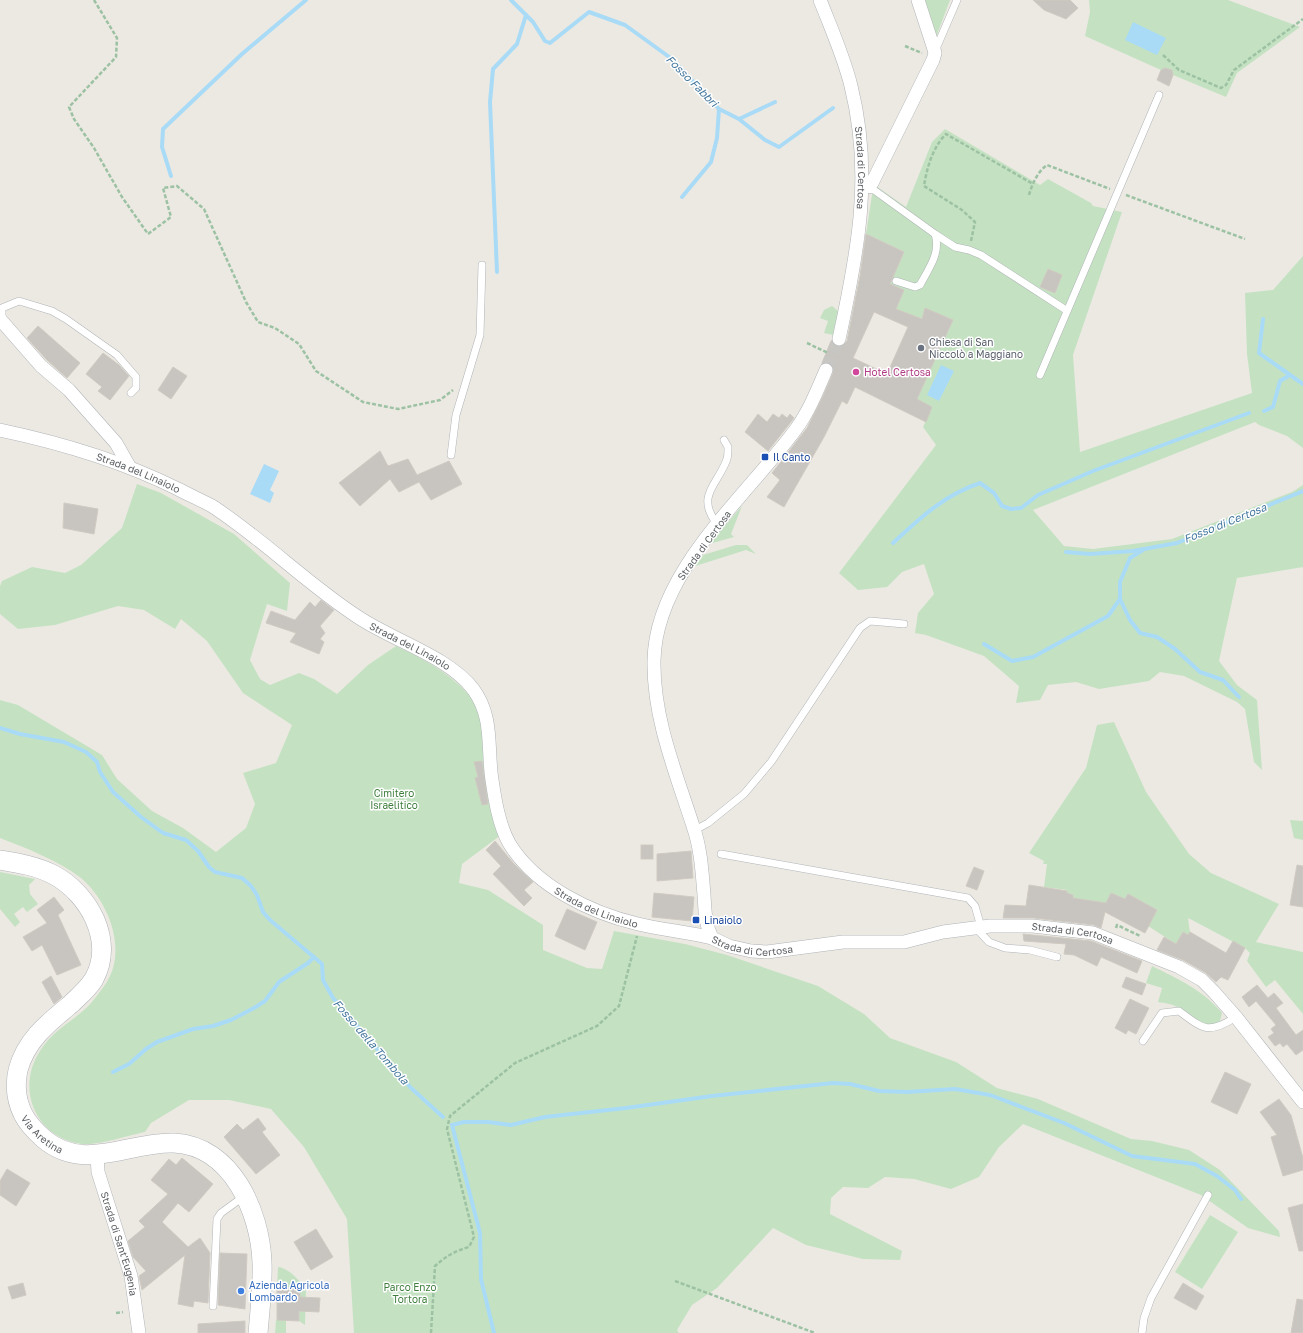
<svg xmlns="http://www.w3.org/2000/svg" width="1303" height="1333" viewBox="0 0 1303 1333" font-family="'Golos Text',sans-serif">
	<rect width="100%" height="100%" fill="#ece9e3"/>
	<g fill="#c4e2c2">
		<path d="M923,0H950L935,40Z"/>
		<path d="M1089,0H1228L1300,27L1237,73L1226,97L1173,75L1172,70L1165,68L1161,70L1085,36L1090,12Z"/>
		<path d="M945,129L1040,185L1048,179L1091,203L1093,206L1122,212L1073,355L1080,452L1252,393L1247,354L1245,293L1273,290L1303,256V448L1287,436L1259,425L1255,422L1033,510L1064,546L1093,549L1172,539L1292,492L1303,485V567L1237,578L1219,661L1237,685L1257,700L1262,770L1254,762L1245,709L1237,702L1184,676L1160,672L1149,681L1099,689L1076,682L1048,685L1040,700L1016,703L1019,686L984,656L926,635L915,633L918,613L934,594L924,564L902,572L887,587L858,590L839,573L936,445L923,427L932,407L917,399L953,320L925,308L922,319L896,309L904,290L890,284L904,252L866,234L872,195L876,186L906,207L932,142Z"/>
		<path d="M832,306L838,311L833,335L824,333L828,321L820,318L824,310Z"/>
		<path d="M137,484L161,493L234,534L290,583L287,611L267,604L250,660L260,679L270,685L299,673L314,679L337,694L368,665L396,646C422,658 450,673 469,695C473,699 476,706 479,711L501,835L462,864L459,883L488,890L543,925V950L587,968L602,969L614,931L685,944L727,955L818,986L864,1014L890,1038L956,1062L997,1088L1038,1099L1131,1139L1152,1141L1189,1150L1220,1170L1279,1231L1280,1237L1248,1228L1201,1195L1023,1124L999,1147L979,1177L951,1189L914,1179L885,1177L868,1188L843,1187L831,1198L830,1214L902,1251L900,1260L863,1259L806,1245L773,1228L717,1288L692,1305L677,1330L679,1333H354L347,1219L304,1147L271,1109L229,1100H189L151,1123L145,1132C130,1135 96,1146 82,1144C36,1138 15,1089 40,1051C53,1028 81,1018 96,997C101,990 107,983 110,976C125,944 107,900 81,878C59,861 26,848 0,838V700L18,705L102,755L117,779L152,811L183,828L216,852L246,828L255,804L243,773L276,763L292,725L243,693L207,641L181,619L175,629L144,610L118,606L55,625L18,629L0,614V586L2,581L32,567L65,573L81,565L122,528Z"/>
		<path d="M742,506L731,534L734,537L709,544Z"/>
		<path d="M736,545H747L756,554L746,550L692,567L703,555Z"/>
		<path d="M1114,722L1146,792L1189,854L1211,873L1279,904L1256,942L1303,952V1014L1275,980L1266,987L1247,961L1250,953L1245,948L1192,920L1188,918L1190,932L1188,935L1183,932L1176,944L1148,926L1157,910L1128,894L1125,899L1111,893L1106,903L1073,898V895L1067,893V890L1044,887L1047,864H1043L1044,861L1029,853L1086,768L1097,725Z"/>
		<path d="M1290,820L1303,821V840L1294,838Z"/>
		<path d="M0,872L35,879L29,885L30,894L38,904L27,912L23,907L14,914L20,922L15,927L0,909Z"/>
		<path d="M1152,966C1178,979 1203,990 1222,1013L1220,1021C1202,1032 1195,1016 1179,1008C1173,1004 1165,1003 1158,1002L1162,988L1146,983Z"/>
		<path d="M1210,1215L1238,1232L1202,1289L1175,1272Z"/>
		<path d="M278,1267C289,1268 298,1280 306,1288L305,1325L299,1321L300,1289L277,1288Z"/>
		<path d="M276,1320H286V1333H275Z"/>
	</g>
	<g fill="#a9dbf6">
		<path d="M1133,22L1166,38L1157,55L1125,40Z"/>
		<path d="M941,365L954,371L939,401L927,395Z"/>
		<path d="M264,464L279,471L270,490L274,493L270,503L250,494Z"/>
	</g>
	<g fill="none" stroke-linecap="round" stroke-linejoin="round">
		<g stroke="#a9dbf6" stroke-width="4">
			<path d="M511,0L533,22L545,41L550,43L589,12L625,25L672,59L719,109L717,138L711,162L682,197"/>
			<path d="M719,109L739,119L765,140L779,147L833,108"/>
			<path d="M739,119L775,102"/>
			<path d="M171,176L162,147L163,129L242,54L306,0"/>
			<path d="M497,272L490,102L493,69L517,44L526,15"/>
			<path d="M1263,319L1259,353L1290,375"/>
			<path d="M1264,411L1273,407L1280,381L1290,375L1303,384"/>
			<path d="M893,543C920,518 944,495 980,483L994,493L1002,506L1011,509L1021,508L1038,495L1093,471L1249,413"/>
			<path d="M1143,550L1130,558L1120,582V599L1130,620L1140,633L1157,637L1175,649L1200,672L1223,680L1239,697"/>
			<path d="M1066,552L1090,554L1133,551L1177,543L1303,491"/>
			<path d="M984,644L1012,661L1033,657L1108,616L1120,599"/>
			<path d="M0,728L20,734L64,742L86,752L97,762L100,772L113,792L141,817L163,833L186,840L198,851L209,867L215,872L242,878L251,886L257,895L263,912L270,920L322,964L323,980L333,998L411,1088L443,1117"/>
			<path d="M113,1072L129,1064L146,1049L157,1042L193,1029L213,1026L231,1020L254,1008L265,1001L279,982L308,963L314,957"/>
			<path d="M494,1333L481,1279L480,1233L452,1125L464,1122H488L511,1125L545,1117L626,1108L712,1096L833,1083L850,1084L879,1091L907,1092L955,1089L990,1095L1064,1123L1132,1156L1195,1164L1217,1176L1235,1190L1241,1199"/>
		</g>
	</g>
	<g fill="#c8c4bf" stroke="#d0cbc2" fill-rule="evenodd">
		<path d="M1033,0H1070L1078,8L1066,19L1044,10Z"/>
		<path d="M1165,68L1172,70L1173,75L1169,86L1157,80L1161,70Z"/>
		<path d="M866,234L904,252L890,284L904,290L896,309L922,319L925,308L953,320L917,399L932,407L926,422L855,387L847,404L842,401L824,437L784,507L767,497L780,480L772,473L807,428L823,396L833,373L832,365L829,363H822L831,341L838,347L842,346L847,341L860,276ZM874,312L908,327L887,374L853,358Z"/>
		<path d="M1048,269L1062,275L1055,293L1040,287Z"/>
		<path d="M38,326L80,363L67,378L47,360L27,338Z"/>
		<path d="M103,353L119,365L129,376L110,400L98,391L102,387L86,374Z"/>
		<path d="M173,367L187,376L171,399L158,390Z"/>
		<path d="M758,414L767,422L773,414L779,418L782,414L787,418L790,414L794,418L768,451L745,432Z"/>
		<path d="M380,451L388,466L408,459L417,475L449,461L462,484L431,500L419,482L399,492L390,479L360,506L339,483Z"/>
		<path d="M64,503L98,509L94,534L63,528Z"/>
		<path d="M321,600L334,610L320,626L325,633L320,639L324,642L319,654L290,642L296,633L266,623L271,611L295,620L310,602L315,607Z"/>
		<path d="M482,761L488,804L482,805L475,778L478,777L474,762Z"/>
		<path d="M495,841L514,864L533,882L524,890L532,898L524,906L493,874L501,866L486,850Z"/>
		<rect x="641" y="845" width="12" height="14"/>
		<path d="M691,851L693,878L657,881V854Z"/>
		<path d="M1297,865L1303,866V907L1290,905Z"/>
		<path d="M974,867L984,871L977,890L966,886Z"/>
		<path d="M1029,885L1067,891V893L1073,895V898L1106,903L1111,893L1125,899L1128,894L1157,910L1145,933L1105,912L1101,928L1094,925L1034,918H1003L1005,905L1026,906Z"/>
		<path d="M654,893L694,897L692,921L652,917Z"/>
		<path d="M54,897L64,910L58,915L81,965L57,975L42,945L32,951L23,937L47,923L37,910Z"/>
		<path d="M567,909L597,922L585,950L555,936Z"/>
		<path d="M1183,932L1188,935L1190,932L1226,953L1233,941L1245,948L1228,980L1221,977L1216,982L1206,973L1183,960L1157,950L1164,937L1176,944Z"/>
		<path d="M1023,934L1091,941L1142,961L1137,973L1101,957L1097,966L1074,955L1064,954L1066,944L1024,941Z"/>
		<path d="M51,976L62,997L54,1004L42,982Z"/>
		<path d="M1126,977L1146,984L1142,995L1122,987Z"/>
		<path d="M1257,985L1268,998L1274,993L1283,1003L1276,1008L1296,1035L1303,1030V1050L1296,1055L1287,1044L1283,1047L1280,1043L1275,1046L1268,1037L1274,1033L1271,1029L1276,1025L1256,1001L1249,1007L1242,997Z"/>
		<path d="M1130,999L1149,1008L1136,1034L1128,1030L1126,1034L1115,1028Z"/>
		<path d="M1225,1072L1251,1084L1237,1114L1211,1102Z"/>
		<path d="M1279,1099L1291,1115L1303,1158V1170L1283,1176L1271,1137L1277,1135L1260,1112Z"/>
		<path d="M258,1118L266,1129L262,1132L280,1155L256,1174L224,1137L237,1124L243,1130Z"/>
		<path d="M182,1158L213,1184L189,1212L178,1203L162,1222L188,1247L200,1238L210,1253L208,1303L194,1301L193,1307L178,1304L185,1255L142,1290L139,1276L146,1271L133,1257L128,1241L145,1227L139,1221L168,1194L151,1180L169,1159L176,1165Z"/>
		<path d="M7,1169L30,1183L16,1206L0,1195V1181Z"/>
		<path d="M1303,1204V1251H1299L1288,1208Z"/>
		<path d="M316,1229L333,1257L311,1270L294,1242Z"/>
		<path d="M220,1253L247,1254L245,1309L218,1305Z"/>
		<path d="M23,1283L26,1295L12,1299L8,1287Z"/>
		<path d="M1183,1283L1204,1296L1196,1310L1174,1298Z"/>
		<path d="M277,1288L300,1289V1297L320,1298L319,1312L299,1311V1321L277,1320Z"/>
		<path d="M1297,1299L1303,1300V1333H1291Z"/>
		<path d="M245,1321V1333H198V1324Z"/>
	</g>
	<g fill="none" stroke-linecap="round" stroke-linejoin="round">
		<path stroke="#c8c6c3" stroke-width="13" stroke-dasharray="13 6" stroke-linecap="butt" d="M826,370L839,339"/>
		<defs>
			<g id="service">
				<path d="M935,51L957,0"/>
				<path d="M865,189L874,190L935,234C941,253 929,268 920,285L915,287L896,281"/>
				<path d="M935,234L955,247L969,250L981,255L1066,310"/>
				<path d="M2,321V308L19,301L52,311L66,319L117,355L136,377V388L131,393"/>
				<path d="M1040,375L1159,95"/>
				<path d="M451,455L456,415L480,335L482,265"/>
				<path d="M717,524C695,495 718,485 727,459C728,456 728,451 728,447L724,440"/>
				<path d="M695,830L708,823L744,794L771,762L860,628L870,621L904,624"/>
				<path d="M721,854L968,898L975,906L981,927"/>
				<path d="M976,928L989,942L1005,948L1030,950L1057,957"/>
				<path d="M1143,1041L1162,1013L1179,1011C1203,1029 1208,1035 1236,1017"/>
				<path d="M213,1306L217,1219L221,1213L243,1197"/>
				<path d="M1142,1333L1144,1318L1151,1298L1208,1195"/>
			</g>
			<g id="minor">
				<path id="s1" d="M820,0C831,28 844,57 851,86C873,174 858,252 839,339"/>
				<path d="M863,188L872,183L933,60L935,53L933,46L918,0"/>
				<path d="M0,319L41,366L69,390L116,443L129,466"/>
				<path id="s2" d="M826,370C817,391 809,411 796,429C746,497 655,572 654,661C653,718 676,773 693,826C701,849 702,871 704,895C705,910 705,924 712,938L729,946L751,951L767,952L843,942H904L943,932L990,926H1033L1093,933L1179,967L1202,980L1214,992L1236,1017L1303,1102"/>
				<path id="s3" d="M0,430C62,443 122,461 178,489C189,495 201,500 212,506C263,539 307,584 358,617C392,640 449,657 473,689C494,717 487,748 492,780C495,800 499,825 509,843C535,886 591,913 638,924C663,930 688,932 712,938"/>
				<path id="s4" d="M97,1155L98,1172L131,1276L139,1333"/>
			</g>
			<g id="secondary">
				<path id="s5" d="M0,860C18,863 37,866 54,875C89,894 115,941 94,979C88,989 79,996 71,1004C48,1023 26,1040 18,1070C15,1084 16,1100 23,1114C28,1124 36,1132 44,1139C84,1173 130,1141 174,1143C232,1146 260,1212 262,1262C263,1285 260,1310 258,1333"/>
			</g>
		</defs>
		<use href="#service" stroke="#b0b4b7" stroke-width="8"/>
		<use href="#minor" stroke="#b0b4b7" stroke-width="14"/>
		<use href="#secondary" stroke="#afb3b7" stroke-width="20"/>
		<g stroke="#9cc2a3" stroke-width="2.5" stroke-dasharray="4 2" stroke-linecap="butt">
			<path d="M94,0L117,38L116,57L69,107L74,119L94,148L122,197L148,234L171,217L163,188L177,186L204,209L246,302L258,322L275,328L299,344L316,371L363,402L398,409L440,400L453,390"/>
			<path d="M905,46L922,53"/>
			<path d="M1163,55L1179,70L1221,88L1226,85L1234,70L1303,19"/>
			<path d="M1029,195C1032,184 1038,171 1047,165L1110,189"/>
			<path d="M1126,195L1245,239"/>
			<path d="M971,241L975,222L962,210L924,186C927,167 933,147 946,134L1033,184"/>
			<path d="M807,343L828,353"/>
			<path d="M1116,928L1117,925L1140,936"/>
			<path d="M675,1281L815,1333"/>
			<path d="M116,1313L123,1312"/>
			<path d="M431,1333L435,1266C446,1256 455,1251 469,1247L474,1237L447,1129L450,1116L515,1063L597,1026L619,1006L637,936"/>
		</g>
		<use href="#service" stroke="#fff" stroke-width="7"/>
		<use href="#minor" stroke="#fff" stroke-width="13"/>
		<use href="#secondary" stroke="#fff" stroke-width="19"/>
	</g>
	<circle fill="#6b7280" stroke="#fff" stroke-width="1.5" cx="921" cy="348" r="4"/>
	<circle fill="#d1479c" stroke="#fff" stroke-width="1.5" cx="856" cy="372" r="4"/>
	<g fill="#1a4fb4" stroke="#fff" stroke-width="1.5">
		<rect x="761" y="453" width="8" height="8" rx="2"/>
		<rect x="692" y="916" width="8" height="8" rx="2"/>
	</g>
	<circle fill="#3f7fe0" stroke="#fff" stroke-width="1.5" cx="241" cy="1291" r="4"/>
	<g text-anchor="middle" stroke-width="3" stroke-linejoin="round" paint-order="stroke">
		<g font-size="10" fill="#5b5f62" stroke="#fff">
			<text dy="4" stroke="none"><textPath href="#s1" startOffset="174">Strada di Certosa</textPath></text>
			<text dy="4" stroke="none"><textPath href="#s3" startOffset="145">Strada del Linaiolo</textPath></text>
			<text transform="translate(704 545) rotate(-54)" y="4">Strada di Certosa</text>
			<text dy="4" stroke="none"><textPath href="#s3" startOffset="469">Strada del Linaiolo</textPath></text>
			<text dy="4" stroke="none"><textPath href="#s3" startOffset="817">Strada del Linaiolo</textPath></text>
			<text dy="4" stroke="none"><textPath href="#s2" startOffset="994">Strada di Certosa</textPath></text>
			<text dy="4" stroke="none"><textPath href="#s2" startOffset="670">Strada di Certosa</textPath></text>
			<text dy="4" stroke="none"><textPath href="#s5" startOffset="373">Via Aretina</textPath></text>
			<text dy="4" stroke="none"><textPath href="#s4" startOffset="92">Strada di Sant'Eugenia</textPath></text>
		</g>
		<g font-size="10" fill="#5b616d" stroke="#fff" text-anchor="start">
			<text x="929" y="346">Chiesa di San<tspan x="929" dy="12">Niccolò a Maggiano</tspan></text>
		</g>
		<g font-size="10" fill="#b23c85" stroke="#fff" text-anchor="start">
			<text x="864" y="376">Hotel Certosa</text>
		</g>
		<g font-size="10" fill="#164399" stroke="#fff" text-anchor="start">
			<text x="773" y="461">Il Canto</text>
			<text x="704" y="924">Linaiolo</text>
		</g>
		<g font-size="10" fill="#3f7f3d" stroke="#fff">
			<text x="394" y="797">Cimitero<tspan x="394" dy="12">Israelitico</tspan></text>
			<text x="410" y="1291">Parco Enzo<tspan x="410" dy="12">Tortora</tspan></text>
		</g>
		<g font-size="10" fill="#366cbe" stroke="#fff" text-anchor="start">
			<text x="249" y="1289">Azienda Agricola<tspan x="249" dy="12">Lombardo</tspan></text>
		</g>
		<g font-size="11" font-style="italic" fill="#46789e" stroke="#fff">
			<text transform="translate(692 81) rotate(45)" y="4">Fosso Fabbri</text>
			<text transform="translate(1225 523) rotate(-22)" y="4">Fosso di Certosa</text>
			<text transform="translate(371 1042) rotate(49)" y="4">Fosso della Tombola</text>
		</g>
	</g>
</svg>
